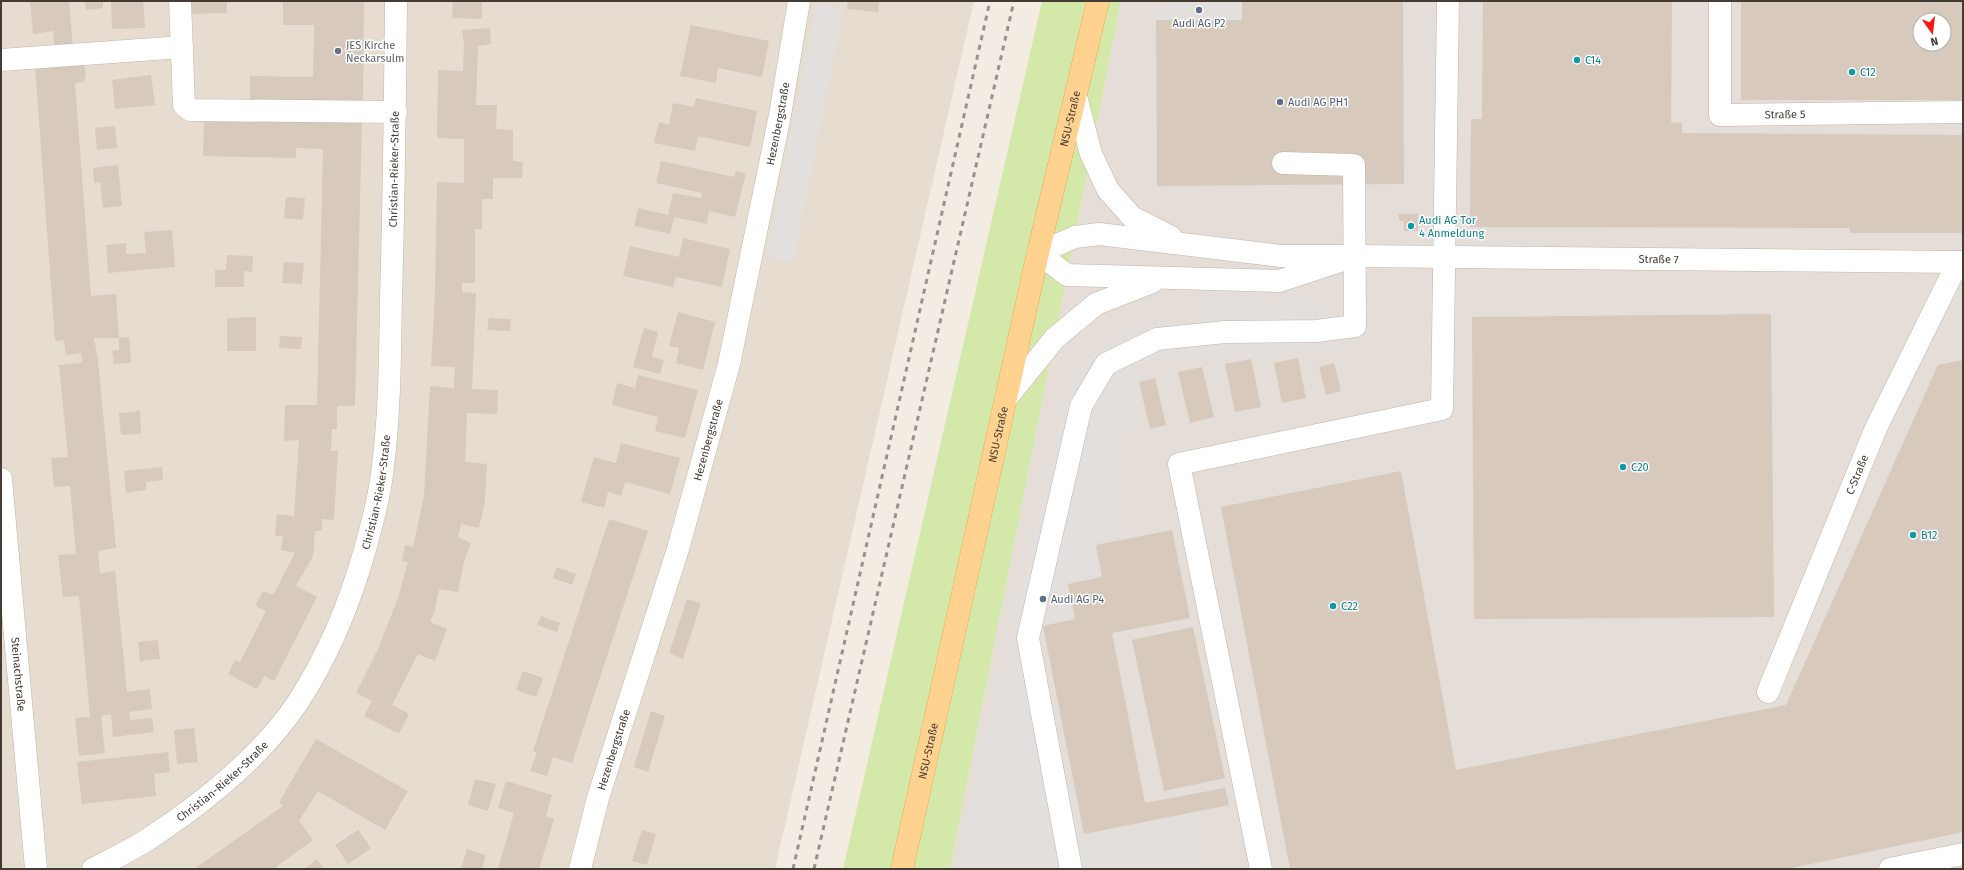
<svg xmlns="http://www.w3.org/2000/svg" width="1964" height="870" viewBox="0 0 1964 870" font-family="'Fira Sans',sans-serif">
	<rect width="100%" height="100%" fill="#f2ece3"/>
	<path fill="#e6ddd0" d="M1,1H974L775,869H1Z"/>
	<path fill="#e4ddd8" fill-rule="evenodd" d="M1121,1H1963V869H950ZM1920,20H1944V44H1920Z"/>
	<path fill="#d4e9a9" d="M1042,1H1121L950,869H843Z"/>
	<g fill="#e2dfdc">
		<rect x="1156" y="1" width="86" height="19"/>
		<path d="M816,4L843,10L793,262L766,257Z"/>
		<path d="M1199,298L1325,302L1342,351L1138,364L1143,396L1118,444L1126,537L1093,542L1099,575L1064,581L1071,617L1037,622L1081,838L1194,815L1204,869H956L1061,417L1073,377L1099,349L1144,325L1199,323Z"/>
	</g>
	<g fill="#d7c9bb" fill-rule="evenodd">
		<path d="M30,1H69L73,48L55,49L53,31L33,34Z"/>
		<path d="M85,1H103V8L86,10Z"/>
		<path d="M111,1H143L145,28L112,29Z"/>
		<path d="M188,1H227V13L189,14Z"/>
		<path d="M283,1H364L363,104L250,102V76L313,77L314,25H283Z"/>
		<path d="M453,1H482V19L452,18Z"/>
		<path d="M848,1H879L878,12L847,9Z"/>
		<path d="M1242,1H1403L1404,184L1157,186L1156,20H1242Z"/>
		<path d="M1483,1H1672L1671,122L1682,123V133L1963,135V233H1850V228L1470,227L1471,119H1482Z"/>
		<path d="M1741,1H1963V100H1741ZM1920,20H1944V44H1920Z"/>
		<path d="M691,25L769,41L762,77L718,68L716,83L680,76Z"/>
		<path d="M490,28L491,44L478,46L476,105H497L496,129L513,130V161L523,162L522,178H493V199H482V229H475V283H462V292L476,293L472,389L498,390L497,414L467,413L465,462L487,464L485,501L479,528L461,524L458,537L471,543L464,561L458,592L439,589L435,610L430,622L447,629L435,661L418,654L392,705L409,714L399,734L364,716L372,701L356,693L379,647L398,598L408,562L402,561L405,545L413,547L424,496L430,386L454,388L455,367L431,366L435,291L437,182L464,183V139L437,138L438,70L463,71L464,45L462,30Z"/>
		<path d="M84,63L86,76L83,82L75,83L91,296L116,294L119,338H94L98,361L116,548L98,551L100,573L115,571L127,692L150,689L152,709L129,712L130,720L152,718L154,732L113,737L111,714L101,716L105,753L79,756L75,718L90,717L79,596L63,597L58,555L76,554L70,486L54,487L51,458L68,457L59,365L82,363L81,353L66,355L64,340L55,341L35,65Z"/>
		<path d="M151,75L155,105L115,109L112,80Z"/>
		<path d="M696,98L757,111L750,147L698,136L695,151L654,143L659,122L669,125L673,103L694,107Z"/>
		<path d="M204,118L362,120L355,406H337V429H332L331,451H338L334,520L322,519V531H315L313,556L296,586L317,597L274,681L264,676L257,689L228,674L235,660L240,662L266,611L255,606L263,591L273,595L295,553L281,550L283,536H275L277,514L294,516L299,440L284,441L285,405H317L323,149L296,148V158L203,156Z"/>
		<path d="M115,126L117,148L97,150L95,128Z"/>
		<path d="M661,161L734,177L736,171L746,173L735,217L709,211L707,224L674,217L670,234L634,226L638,208L668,215L673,193L701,198L702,193L656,183Z"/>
		<path d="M118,165L122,206L103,208L100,182L94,183L93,168Z"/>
		<path d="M286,197L305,198L303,220L284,218Z"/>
		<path d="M1399,214H1418V231H1404V221H1399Z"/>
		<path d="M172,230L175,267L108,273L106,245L126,243V254L146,253L144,232Z"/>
		<path d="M683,238L730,249L722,287L676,277L673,287L623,276L630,246L679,257Z"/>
		<path d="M227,255L253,256L252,272L244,271V287H215V270H226Z"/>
		<path d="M284,262L304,263L302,284L282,283Z"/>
		<path d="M678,312L715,322L703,370L676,363L679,348L669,346Z"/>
		<path d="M1771,314L1774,617L1474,619L1472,317Z"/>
		<path d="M256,317V351H227V318Z"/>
		<path d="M489,318L511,319L510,331L487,330Z"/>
		<path d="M644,328L658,332L652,357L664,360L660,374L633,367Z"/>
		<path d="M280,336L302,337L301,349L279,348Z"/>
		<path d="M129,337L131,363L114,364L112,351L119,350V338Z"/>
		<path d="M1298,358L1306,398L1282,403L1274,363Z"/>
		<path d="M1251,359L1261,407L1235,412L1225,364Z"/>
		<path d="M1963,360V832L1787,869H1290L1221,507L1401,471L1456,770L1786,705L1938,365Z"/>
		<path d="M1334,363L1341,391L1326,395L1319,367Z"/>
		<path d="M1202,367L1214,417L1190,423L1178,372Z"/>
		<path d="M638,375L698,390L685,438L655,431L658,417L612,405L617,383L635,388Z"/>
		<path d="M1155,378L1166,425L1150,429L1139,382Z"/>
		<path d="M140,411L141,434L121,435L119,413Z"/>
		<path d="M621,443L680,458L670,494L625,482L621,496L608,492L604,508L581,502L594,457L616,463Z"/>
		<path d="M162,467L163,480L146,482V490L126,493L124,471Z"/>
		<path d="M609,519L648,531L572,763L553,757L547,776L530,771L537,752L533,751Z"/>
		<path d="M1172,530L1190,618L1112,633L1145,803L1225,788L1229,805L1084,834L1043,626L1075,619L1068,584L1102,577L1096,545Z"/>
		<path d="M557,567L576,574L572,585L553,578Z"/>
		<path d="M687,599L701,603L683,659L669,653Z"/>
		<path d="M541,616L560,623L557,632L537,625Z"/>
		<path d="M1193,627L1225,778L1164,791L1132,640Z"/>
		<path d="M158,640L160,659L140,661L138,642Z"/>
		<path d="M523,671L543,678L536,697L516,690Z"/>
		<path d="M651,711L665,716L648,772L634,767Z"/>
		<path d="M194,728L198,762L177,764L174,730Z"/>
		<path d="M316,739L408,791L385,830L318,791L299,821L313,840L273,869H194L283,806L279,802Z"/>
		<path d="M168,752L170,772L154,774L156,796L82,804L77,762Z"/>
		<path d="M475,779L496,784L488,811L468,805Z"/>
		<path d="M506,781L552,795L546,816L554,819L539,869H498L514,813L498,808Z"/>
		<path d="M358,830L371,848L348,864L335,845Z"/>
		<path d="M642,830L656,834L647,865L632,861Z"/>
		<path d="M467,849L486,855L482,869H461Z"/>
		<path d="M317,859L324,869H304Z"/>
	</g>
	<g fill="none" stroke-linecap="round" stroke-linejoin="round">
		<defs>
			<g id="minor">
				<path d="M180,1L184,105L190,110L396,112"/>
				<path id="s1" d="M1720,1V115L1963,112"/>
				<path d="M1,60L182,47"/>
				<path d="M1076,96L1091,154L1108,190L1132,217L1171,237"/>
				<path id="s2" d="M1355,256L1279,281L1067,275L1038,253L1075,237L1099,234L1281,256H1355L1963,262"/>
				<path d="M1006,399L1055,338L1096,304L1152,282"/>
				<path id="s3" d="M1,479L36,869"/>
				<path id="s4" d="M1768,692L1876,428L1958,262"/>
				<path id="s5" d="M93,869C112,859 132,850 150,838C203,803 262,756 298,702C328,656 349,605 364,553C372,524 380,495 383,466C390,410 390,354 391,298C394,199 395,100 396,1"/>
				<path id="s6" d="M580,869L598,798L678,549L729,364L780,115L799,1"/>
				<path d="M1071,869L1028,638L1081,406L1106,364L1157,339L1225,332L1316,331L1355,326L1354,165L1283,163"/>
				<path d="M1261,869L1179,464L1442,409L1448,1"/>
				<path d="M1890,869L1963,854"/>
			</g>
			<g id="major">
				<path id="s7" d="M902,869L1038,253L1098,1"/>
			</g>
		</defs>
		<use href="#minor" stroke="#c1b5a8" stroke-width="23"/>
		<use href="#major" stroke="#e8ad5b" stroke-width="23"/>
		<use href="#minor" stroke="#fff" stroke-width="22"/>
		<use href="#major" stroke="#ffd28f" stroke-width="22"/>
		<g stroke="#939393" stroke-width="3" stroke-dasharray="5 5" stroke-linecap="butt">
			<path d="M793,869L990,1"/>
			<path d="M814,869L1014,1"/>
		</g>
	</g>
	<g fill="#5c6f8a" stroke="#fff" stroke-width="1.5">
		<circle cx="1199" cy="10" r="4"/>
		<circle cx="1280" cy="102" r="4"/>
		<circle cx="1043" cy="599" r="4"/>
	</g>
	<circle fill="#6b7280" stroke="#fff" stroke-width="1.5" cx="338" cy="51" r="4"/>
	<g fill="#0f9aa8" stroke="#fff" stroke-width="1.5">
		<circle cx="1577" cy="60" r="4"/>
		<circle cx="1852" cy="72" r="4"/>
		<circle cx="1411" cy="226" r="4"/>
		<circle cx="1623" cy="467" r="4"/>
		<circle cx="1913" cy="535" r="4"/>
		<circle cx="1333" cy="606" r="4"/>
	</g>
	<g text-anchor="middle" stroke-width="3" stroke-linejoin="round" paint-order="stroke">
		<g font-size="11" fill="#4e5e75" stroke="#fff" text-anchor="start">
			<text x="1199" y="27" text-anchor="middle">Audi AG P2</text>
			<text x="1288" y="106">Audi AG PH1</text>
			<text x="1051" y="603">Audi AG P4</text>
		</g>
		<g font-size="11" fill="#5b616d" stroke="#fff" text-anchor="start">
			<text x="346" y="49">JES Kirche<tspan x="346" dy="13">Neckarsulm</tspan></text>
		</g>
		<g font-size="11" fill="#0d838f" stroke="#fff" text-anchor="start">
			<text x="1585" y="64">C14</text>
			<text x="1860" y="76">C12</text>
			<text x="1419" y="224">Audi AG Tor<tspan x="1419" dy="13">4 Anmeldung</tspan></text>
			<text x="1631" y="471">C20</text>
			<text x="1921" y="539">B12</text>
			<text x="1341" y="610">C22</text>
		</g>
		<g font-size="11" fill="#443b33" stroke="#fff">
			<text dy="4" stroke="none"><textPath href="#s1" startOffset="179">Straße 5</textPath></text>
			<text dy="4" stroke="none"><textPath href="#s7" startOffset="769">NSU-Straße</textPath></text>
			<text dy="4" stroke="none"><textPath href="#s6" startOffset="772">Hezenbergstraße</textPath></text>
			<text dy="4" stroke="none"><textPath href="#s5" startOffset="817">Christian-Rieker-Straße</textPath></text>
			<text dy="4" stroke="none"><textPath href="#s2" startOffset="954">Straße 7</textPath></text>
			<text dy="4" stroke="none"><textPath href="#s7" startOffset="445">NSU-Straße</textPath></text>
			<text dy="4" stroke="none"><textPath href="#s6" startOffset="448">Hezenbergstraße</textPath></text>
			<text dy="4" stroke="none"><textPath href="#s4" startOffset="235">C-Straße</textPath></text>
			<text dy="4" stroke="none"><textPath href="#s5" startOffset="493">Christian-Rieker-Straße</textPath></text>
			<text dy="4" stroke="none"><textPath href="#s3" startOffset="196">Steinachstraße</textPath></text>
			<text dy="4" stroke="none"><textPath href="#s6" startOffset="124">Hezenbergstraße</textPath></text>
			<text dy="4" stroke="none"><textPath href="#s7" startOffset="121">NSU-Straße</textPath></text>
			<text dy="4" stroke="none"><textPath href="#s5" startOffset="157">Christian-Rieker-Straße</textPath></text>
		</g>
	</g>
	<rect width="1964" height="870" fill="none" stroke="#443b33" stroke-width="4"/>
	<g transform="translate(1932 32) rotate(166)"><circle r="19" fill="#ffffff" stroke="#b4b1ad"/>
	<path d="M0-3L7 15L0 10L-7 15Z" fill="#ff150d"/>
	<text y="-6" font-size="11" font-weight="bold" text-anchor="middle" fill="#443b33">N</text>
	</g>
</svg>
